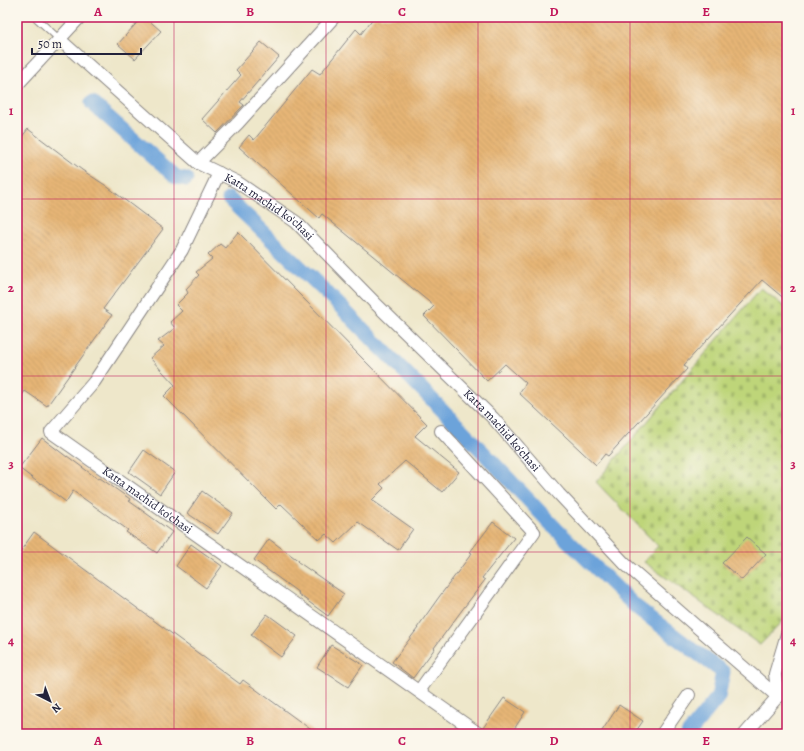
<svg xmlns="http://www.w3.org/2000/svg" width="804" height="751" viewBox="0 0 804 751" font-family="Alegreya,serif">
	<defs>
		<pattern id="cemetery-stones" width="16" height="16" patternUnits="userSpaceOnUse"><rect width="16" height="16" fill="#bed579"/><path d="M2 7V4a2 2 0 0 1 4 0v3zM10 15v-3a2 2 0 0 1 4 0v3z" fill="#a3b76a"/></pattern>
		<pattern id="building-back-hatch" width="6" height="6" patternUnits="userSpaceOnUse"><rect width="6" height="6" fill="#e6b576"/><path d="M-1 5l2 2M0 0l6 6M5-1l2 2" fill="none" stroke="#c59b67"/></pattern>
	</defs>
	<rect width="100%" height="100%" fill="#fbf7ec"/>
	<filter id="ink" filterUnits="userSpaceOnUse"><feTurbulence type="fractalNoise" baseFrequency=".025" numOctaves="2"/><feDisplacementMap in="SourceGraphic" scale="8" xChannelSelector="R" yChannelSelector="G"/><feConvolveMatrix kernelMatrix="1 2 1 2 8 2 1 2 1" color-interpolation-filters="sRGB"/></filter>
	<filter id="wash" filterUnits="userSpaceOnUse"><feTurbulence type="fractalNoise" baseFrequency=".012" numOctaves="4" result="noise"/><feDisplacementMap in="SourceGraphic" scale="16" xChannelSelector="R" yChannelSelector="G"/><feGaussianBlur stdDeviation="0.9" result="paint"/><feColorMatrix in="noise" values="0 0 0 0 0 0 0 0 0 0 0 0 0 0 0 0 0 1.4 0 .05"/><feComposite in="paint" operator="in"/></filter>
	<g filter="url(#wash)">
		<rect width="100%" height="100%" fill="#eee7ca"/>
		<path fill="url(#cemetery-stones)" stroke="#707c5a" d="M761,288L787,309V617L760,645L644,562L658,546L596,482Z"/>
		<g fill="none" stroke-linecap="round" stroke-linejoin="round">
			<g stroke="#6ca3da" stroke-width="15">
				<path d="M92,103L176,177L186,179"/>
				<path d="M229,199L328,294L462,430L556,529L636,607L689,647L723,672L718,697L688,734"/>
			</g>
		</g>
		<g id="blocks">
			<g fill="url(#building-back-hatch)">
				<path d="M142,17H145L161,31L135,59L118,44Z"/>
				<path d="M374,17H787V301L762,280L684,365L687,369L608,456L605,454L596,465L519,393L526,383L505,364L487,381L424,316L434,306L322,214L319,218L239,147L249,135L254,140L312,69L320,74L356,29L361,34Z"/>
				<path d="M261,42L279,57L240,102L244,105L217,133L202,119L241,75L236,70Z"/>
				<path d="M28,129L82,170L105,185L163,229L103,309L112,315L47,406L25,391L17,402V143Z"/>
				<path d="M238,232L427,424L415,436L459,472L442,492L405,461L380,484L384,488L372,500L413,529L398,550L358,522L336,543L326,534L319,540L281,504L276,509L164,396L175,385L150,358L164,346L158,341L175,328L170,322L182,311L176,305L188,293L186,289L199,275L196,272L212,259L208,255L220,244L225,248Z"/>
				<path d="M42,438L67,457V456L98,479L100,478L130,499L129,501L172,532L157,553L126,532L128,530L73,491L66,502L41,483L40,484L19,468Z"/>
				<path d="M144,450L175,472L160,494L129,472Z"/>
				<path d="M202,491L233,513L218,534L187,513Z"/>
				<path d="M493,522L514,538L482,578L485,580L462,610L434,648H435L413,678L392,662L418,628H417L439,597L472,553L470,552Z"/>
				<path d="M34,532L240,684L243,680L317,734H17V556Z"/>
				<path d="M747,537L766,554L742,580L722,563Z"/>
				<path d="M269,539L299,561L298,562L344,594L328,616L298,594L299,593L254,560Z"/>
				<path d="M191,544L222,566L206,588L176,566Z"/>
				<path d="M267,614L297,636L281,657L251,635Z"/>
				<path d="M331,645L363,665L348,687L317,667Z"/>
				<path d="M504,698L525,712L511,734H491L483,728Z"/>
				<path d="M619,705L643,721L634,734H600Z"/>
			</g>
		</g>
	</g>
	<g filter="url(#ink)">
		<use href="#blocks" fill-opacity="0" stroke="#888482" stroke-width="1"/>
		<g fill="none" stroke-linecap="round" stroke-linejoin="round">
			<defs>
				<path id="lane" d="M35,17L59,39"/>
				<g id="street">
					<path id="s1" d="M59,39L198,163L237,182L296,222L375,303L493,418L559,494L625,564L705,634L778,697"/>
					<path d="M17,85L80,17"/>
					<path d="M198,163L238,123L334,17"/>
					<path id="s2" d="M219,173L182,250L94,382L51,432L479,734"/>
					<path d="M419,691L534,532L441,431"/>
					<path d="M778,697L775,674L787,634"/>
					<path d="M662,734L689,695"/>
					<path d="M745,734L787,686"/>
				</g>
			</defs>
			<use href="#lane" stroke="#888482" stroke-width="8"/>
			<use href="#street" stroke="#888482" stroke-width="14"/>
			<use href="#lane" stroke="#fff" stroke-width="6"/>
			<use href="#street" stroke="#fff" stroke-width="12"/>
		</g>
	</g>
	<path fill="none" stroke="#c2185b" stroke-width="1" stroke-opacity="0.55" d="M174,17V734M326,17V734M478,17V734M630,17V734M17,199H787M17,376H787M17,552H787"/>
	<g text-anchor="middle" stroke-width="4" stroke-linejoin="round" paint-order="stroke">
		<g font-size="12" fill="#22223b" stroke="#fbf7ec">
			<text dy="4" stroke="none"><textPath href="#s1" startOffset="270">Katta machid ko'chasi</textPath></text>
			<text dy="4" stroke="none"><textPath href="#s1" startOffset="594">Katta machid ko'chasi</textPath></text>
			<text dy="4" stroke="none"><textPath href="#s2" startOffset="428">Katta machid ko'chasi</textPath></text>
		</g>
	</g>
	<rect width="804" height="751" fill="none" stroke="#fbf7ec" stroke-width="44"/>
	<g transform="translate(50 701) rotate(138)" stroke="#fbf7ec" stroke-width="3" paint-order="stroke">
	<path d="M0-3L7 15L0 10L-7 15Z" fill="#22223b"/>
	<text y="-6" font-size="11" font-weight="bold" text-anchor="middle" fill="#22223b">N</text>
	</g>
	<path d="M32 48v6h109v-6" fill="none" stroke="#22223b" stroke-width="2"/>
	<text x="38" y="48" font-size="12" fill="#22223b" stroke="#fbf7ec" stroke-width="3" paint-order="stroke">50 m</text>
	<rect x="22" y="22" width="760" height="707" fill="none" stroke="#c2185b" stroke-width="1.5"/>
	<g font-size="13" text-anchor="middle" font-weight="bold" fill="#c2185b">
		<text x="98" y="16">A</text>
		<text x="250" y="16">B</text>
		<text x="402" y="16">C</text>
		<text x="554" y="16">D</text>
		<text x="706" y="16">E</text>
		<text x="11" y="115">1</text>
		<text x="793" y="115">1</text>
		<text x="11" y="292">2</text>
		<text x="793" y="292">2</text>
		<text x="11" y="468">3</text>
		<text x="793" y="468">3</text>
		<text x="11" y="645">4</text>
		<text x="793" y="645">4</text>
		<text x="98" y="745">A</text>
		<text x="250" y="745">B</text>
		<text x="402" y="745">C</text>
		<text x="554" y="745">D</text>
		<text x="706" y="745">E</text>
	</g>
</svg>
